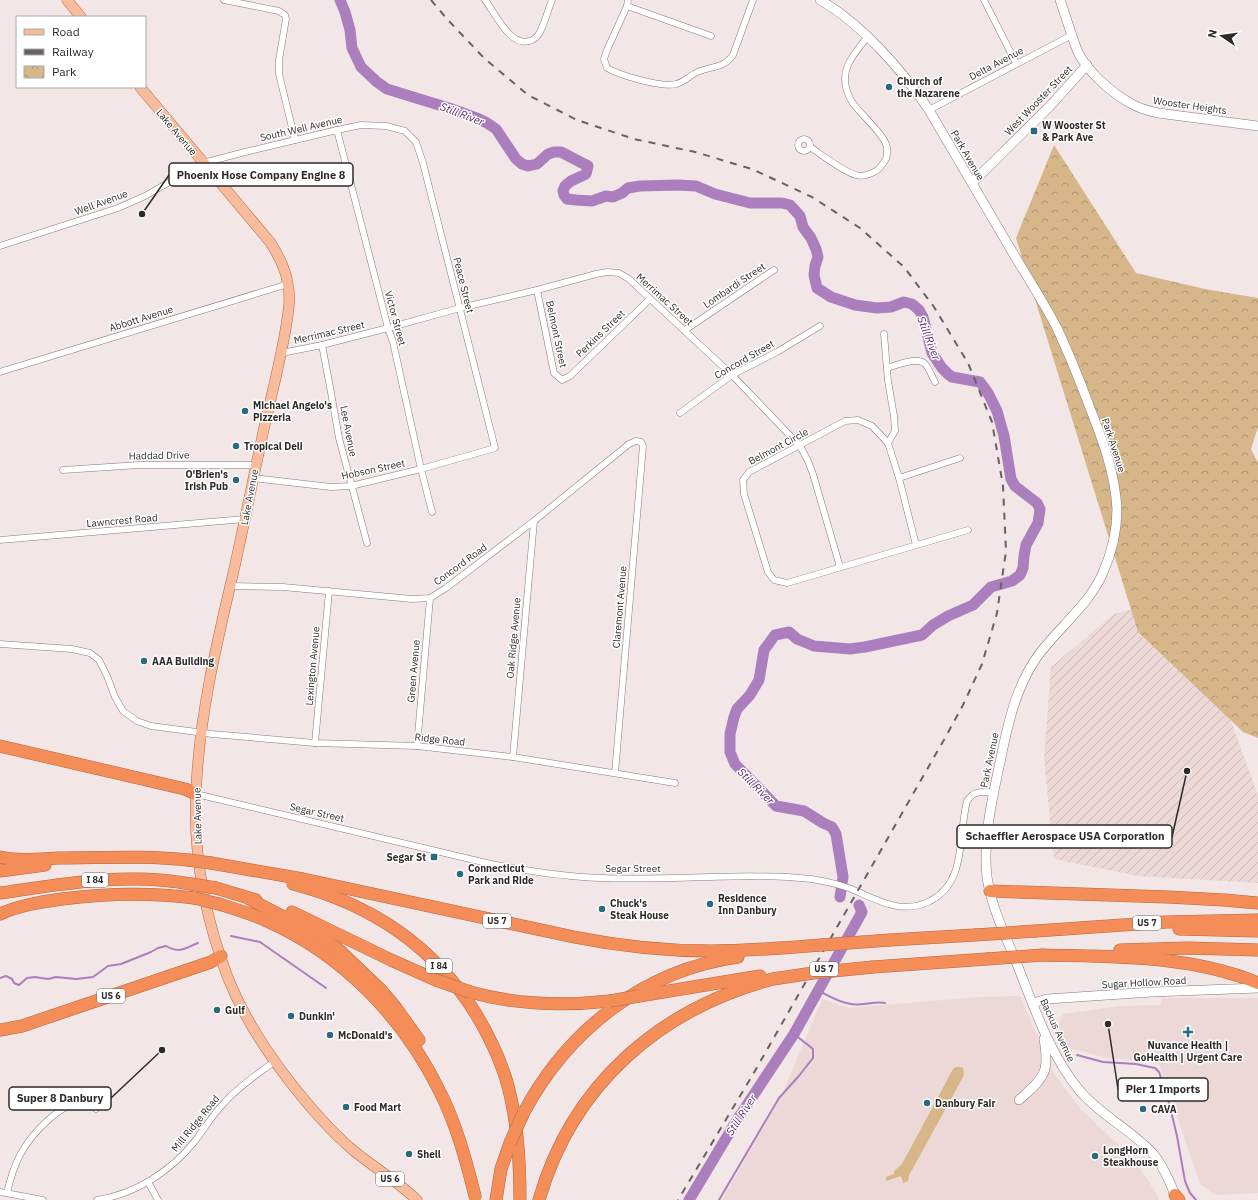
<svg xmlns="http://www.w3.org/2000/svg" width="1258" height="1200" viewBox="0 0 1258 1200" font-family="'IBM Plex Sans',sans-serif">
	<defs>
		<pattern id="industrial-furrows" width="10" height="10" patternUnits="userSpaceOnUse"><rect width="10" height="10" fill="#edd8d8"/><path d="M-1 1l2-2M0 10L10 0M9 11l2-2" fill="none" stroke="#ccbaba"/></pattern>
		<pattern id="park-crowns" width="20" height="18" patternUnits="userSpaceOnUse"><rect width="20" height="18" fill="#d7b789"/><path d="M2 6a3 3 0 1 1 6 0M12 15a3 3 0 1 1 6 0" fill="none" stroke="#af9570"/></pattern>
	</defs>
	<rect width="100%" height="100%" fill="#f3e6e6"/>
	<g fill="#edd8d8">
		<path d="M1020,996L1053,1072L1081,1110L1132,1157L1155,1191L1159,1200H722L781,1097L822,999L849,1008L979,997Z"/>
		<path d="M1161,998H1258V1193L1215,1195L1200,1184L1159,1064L1125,1059L1107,1058L1065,1047L1058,1027L1063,1014L1120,1006L1161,1005Z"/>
	</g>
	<path fill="url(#industrial-furrows)" d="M1214,588L1209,661L1258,795V883L1138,876L1054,859L1044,758L1051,667L1114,614Z"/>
	<path fill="url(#park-crowns)" d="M1054,145L1136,273L1205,289L1258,298V427L1251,449L1258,463V738L1243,732L1138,632L1016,238Z"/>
	<path fill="#d7b789" d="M956,1067H960L963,1068L964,1073L963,1077L912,1170L909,1175L908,1181L903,1183L901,1176L886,1181V1177L894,1174V1171L902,1164L953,1069Z"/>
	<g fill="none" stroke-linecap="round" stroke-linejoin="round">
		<g stroke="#ab7fbe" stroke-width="2">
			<path d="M231,936L260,942L326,988"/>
			<path d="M0,978L6,976L12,979L14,983L19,985L27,978L35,977L48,979L56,977L76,979L93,977L108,966L121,964L151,952L158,948L166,946C180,954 185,948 198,943"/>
			<path d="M819,991C829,996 840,1003 851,1004C862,1006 874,1001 885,1003"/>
			<path d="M1077,1055L1103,1062L1136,1064L1145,1066L1155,1068L1159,1072L1168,1099L1177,1136L1185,1181L1190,1193L1196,1200"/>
			<path d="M719,1200L779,1098L798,1077L813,1058V1049L794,1034"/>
		</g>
		<g stroke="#ab7fbe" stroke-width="11">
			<path d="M340,0L345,12L350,30L352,48L361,67L377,82L387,89L452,109L479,119L487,123L496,129L516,159L522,164L528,166L537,164L548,154L554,152H561L588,166L586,174L571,181L565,186L563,191L564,195L567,199L576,200L592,201L606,196L613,197L622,193L628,188L640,186L678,185L696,186L715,194L750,203H782L790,205L800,216L803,227L811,238L816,249L818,257L815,266L814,275L817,288L831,297L855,305L877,308L891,307L904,302L912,304L919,310L923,317L932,353L942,368L948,374L952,377L980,382L988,393L997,411L1004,436L1011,479L1015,486L1037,503L1040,509L1038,523L1026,545L1024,556L1023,568L1020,575L1012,581L991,587L973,605L948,616L933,625L922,635L865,647L850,649L814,646L797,639L789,632L775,635L764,650L759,680L750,695L737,709L734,717L730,734V752L735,764L776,806L804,811L823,823L832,827L836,834L843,877L840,897"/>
			<path d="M689,1200L737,1120L794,1034L862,912L859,905"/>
		</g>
		<defs>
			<g id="street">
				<path d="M224,0L279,11L285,15L286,19L279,60V74L295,140"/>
				<path d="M485,0C495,13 510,47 529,41C534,40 538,36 540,32C545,22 548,10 552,0"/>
				<path d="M628,0L627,6L607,50L604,59L607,68C619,75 662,88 676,84C685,82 691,74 700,71C713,66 724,68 733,55L753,0"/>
				<path d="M984,0L1016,63"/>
				<path d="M627,6L711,36"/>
				<path d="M929,110L1072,35"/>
				<path d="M337,130L388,328L393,342L421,469L432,512"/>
				<circle cx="804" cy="145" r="6"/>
				<path d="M810,147C822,155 842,171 856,175C862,177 868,175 874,172C879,170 883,164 886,159C887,155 888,149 886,144C881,131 861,115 852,102C848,95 845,87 845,79C845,62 858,50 867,37"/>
				<path d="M0,246L118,208L145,196L203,163L245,152L337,130L361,125L386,126L405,131L416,142L423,163L495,448L421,469L351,486L331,487L253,478"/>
				<path d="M537,290L554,373L562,380L570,376L650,299"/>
				<path d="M685,330L774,270"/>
				<path d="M884,334L888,381L894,416L895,431L888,443"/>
				<path d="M322,345L330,387L339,438L367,543"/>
				<path d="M282,353L322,345L388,328L460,308L537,290L596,274L607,272L619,273L629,279L732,375L800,446L808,461L813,474L840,567"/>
				<path d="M887,368C896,365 916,357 924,363C929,367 932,377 935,382"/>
				<path d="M0,372L288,284"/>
				<path d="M680,413L732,375L777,352L820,326"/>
				<path d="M63,470L139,465H255"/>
				<path d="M899,478L960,458"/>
				<path d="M0,540L245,519"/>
				<path d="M916,545L899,478L888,443L872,426L858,420L845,421L749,472L743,480L744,494L768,572L774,580L787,583L968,530"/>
				<path d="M230,586L283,587L412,599L430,598L446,588L534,521L629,444L636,441L641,442L643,446L615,773"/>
				<path d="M0,644L72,649L90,653L99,660L107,676L115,697L123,711L137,721L151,726L212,734L315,743L417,746L513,757L675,783"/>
				<path d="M315,743L329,591"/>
				<path d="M417,746L430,598"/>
				<path d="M513,757L534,521"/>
				<path d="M196,794L491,864C528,871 565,877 602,878C672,881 742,872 811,879C824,881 837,884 849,888C876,899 901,916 930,901C967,883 958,835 967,801C974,790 982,792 994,792"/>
				<path d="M148,1182L158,1200"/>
				<path d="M0,1192L43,1200"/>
				<path d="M7,1193C10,1179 14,1167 20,1155C30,1136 62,1099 86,1103C90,1104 93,1107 96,1109"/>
				<path d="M97,1200C136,1194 171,1171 195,1141C205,1128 213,1114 225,1102C239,1086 258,1074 275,1061"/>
			</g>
			<g id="secondary">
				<path d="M820,0C862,24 902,70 929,110C956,156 983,202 1010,248C1026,275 1043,301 1057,328C1069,354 1080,381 1090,408C1103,441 1115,473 1117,509C1117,531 1111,555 1102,575C1087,607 1057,629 1037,657C1014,690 1007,729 999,767C991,804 983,840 987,877C991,905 1004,933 1015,959C1033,1004 1049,1054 1080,1091C1102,1117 1134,1131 1155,1156C1165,1169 1171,1184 1177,1200"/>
				<path d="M1060,0C1066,17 1071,34 1077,50C1086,71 1113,94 1132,104C1140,109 1149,111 1158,113L1258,126"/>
				<path d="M972,183L1050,106L1087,65"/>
				<path d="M1033,1003L1047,999L1152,992L1258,988"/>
				<path d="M1019,1100C1044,1077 1050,1074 1044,1039"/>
			</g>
			<g id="primary">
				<path d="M67,0L81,17"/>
				<path d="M140,87L270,242C279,256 286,269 288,285C291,300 288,313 286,327C281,357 274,386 267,415C255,468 245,521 233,574C216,646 199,718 196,792C193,855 206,920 228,978C242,1013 264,1048 287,1078C307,1104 329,1130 354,1151C375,1168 398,1182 417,1200"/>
			</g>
			<g id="highway">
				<path d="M0,746L185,789L196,794"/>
				<path d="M0,857C19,861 39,859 58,858C101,858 145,855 188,860"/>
				<path d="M211,863L303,879L574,937C619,946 665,951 711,951C747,951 784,948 821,945"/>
				<path d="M0,871L45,865"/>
				<path d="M293,884C371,904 433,945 476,1014C489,1036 501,1060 508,1086C518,1123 520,1161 520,1200"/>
				<path d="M216,888L256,900"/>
				<path d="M990,891L1168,897L1224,900L1258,903"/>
				<path d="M0,893C63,884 127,872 191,884"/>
				<path d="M249,899L311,931L338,949L381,990L396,1008L419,1040"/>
				<path d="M219,904C235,909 252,914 267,921C342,954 403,1017 439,1090C456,1123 466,1160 475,1196"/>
				<path d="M292,912L391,960L436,980"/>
				<path d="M0,914C20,905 41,902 62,899C108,893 148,892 194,898"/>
				<path d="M1179,929L1258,931"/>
				<path d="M1036,931L1166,922L1258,920"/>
				<path d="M890,940L975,935"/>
				<path d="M1120,950L1188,948L1258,950"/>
				<path d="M1043,955C1115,957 1190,955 1258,983"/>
				<path d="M873,967L987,959"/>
				<path d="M470,992C516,1005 563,1006 610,1001"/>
				<path d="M639,996L760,976"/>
				<path d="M0,1030L22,1026L211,962L221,956"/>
				<path d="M524,1112C568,1030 644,970 738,957"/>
				<path d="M1175,1195L1179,1200"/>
				<path d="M496,1200L501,1169L510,1143"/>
				<path d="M539,1200C572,1085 659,1009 773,979"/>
			</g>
		</defs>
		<use href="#street" stroke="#867a7a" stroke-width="7"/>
		<use href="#secondary" stroke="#867a7a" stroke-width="10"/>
		<use href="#primary" stroke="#af6a48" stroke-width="11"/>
		<use href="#highway" stroke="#af6a48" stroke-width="13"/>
		<use href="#street" stroke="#fff" stroke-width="6"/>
		<use href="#secondary" stroke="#fff" stroke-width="9"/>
		<use href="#primary" stroke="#f8bb9b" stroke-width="10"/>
		<use href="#highway" stroke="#f48d58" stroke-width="12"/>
		<path stroke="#696262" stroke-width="2" stroke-dasharray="7 7" stroke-linecap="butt" d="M431,0L447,19L484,58L528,95L577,120L634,139L695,152L752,169L812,197L860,228L904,267L934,307L968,363L992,422L1003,486L1006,551L997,613L982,664L963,705L945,738L752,1076L678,1200"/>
		<defs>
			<g id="highway-bridge">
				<path d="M188,860L211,863"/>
				<path d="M191,884L216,888"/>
				<path d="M194,898L219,904"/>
				<path d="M975,935L1036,931"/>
				<path d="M821,945L890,940"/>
				<path d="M987,959L1043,955"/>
				<path d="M773,979L813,973L873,967"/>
				<path d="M436,980L470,992"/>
				<path d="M610,1001L639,996"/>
				<path d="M510,1143L524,1112"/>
			</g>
		</defs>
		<use href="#highway-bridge" stroke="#af6a48" stroke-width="13" stroke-linecap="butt"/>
		<use href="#highway-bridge" stroke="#f48d58" stroke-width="12"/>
	</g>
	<g fill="#2b697f" stroke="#fff" stroke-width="1.5">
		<circle cx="889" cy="87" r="4"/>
		<rect x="1030" y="127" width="8" height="8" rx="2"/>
		<circle cx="245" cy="411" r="4"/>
		<circle cx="236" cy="446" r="4"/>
		<circle cx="236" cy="480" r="4"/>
		<circle cx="144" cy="661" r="4"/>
		<rect x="430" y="853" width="8" height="8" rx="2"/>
		<circle cx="460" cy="874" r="4"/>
		<circle cx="710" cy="904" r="4"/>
		<circle cx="602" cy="909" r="4"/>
		<circle cx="217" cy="1010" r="4"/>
		<circle cx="291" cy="1016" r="4"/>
		<path d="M1186 1026h4v4h4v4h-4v4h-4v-4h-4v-4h4z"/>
		<circle cx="330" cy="1035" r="4"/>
		<circle cx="927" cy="1103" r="4"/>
		<circle cx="346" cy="1107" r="4"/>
		<circle cx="1143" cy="1109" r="4"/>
		<circle cx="409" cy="1154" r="4"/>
		<circle cx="1095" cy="1156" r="4"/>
	</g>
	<g text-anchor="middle" stroke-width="3" stroke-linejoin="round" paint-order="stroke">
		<g fill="#fff" stroke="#6d6a6a" stroke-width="1">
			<rect x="82" y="873" width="26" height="14" rx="3"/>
			<rect x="483" y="914" width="28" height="14" rx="3"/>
			<rect x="1133" y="916" width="28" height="14" rx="3"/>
			<rect x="426" y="959" width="26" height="14" rx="3"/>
			<rect x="810" y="962" width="28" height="14" rx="3"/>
			<rect x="97" y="989" width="28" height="14" rx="3"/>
			<rect x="376" y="1172" width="28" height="14" rx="3"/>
		</g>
		<g font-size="9" font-weight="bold" fill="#2f2a2a">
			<text x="95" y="883">I 84</text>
			<text x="497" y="924">US 7</text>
			<text x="1147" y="926">US 7</text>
			<text x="439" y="969">I 84</text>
			<text x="824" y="972">US 7</text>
			<text x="111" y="999">US 6</text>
			<text x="390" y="1182">US 6</text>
		</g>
		<g font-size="10" fill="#2f2a2a" stroke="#fff">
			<text transform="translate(996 63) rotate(-28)" y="4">Delta Avenue</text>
			<text transform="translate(1038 100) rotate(-46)" y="4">West Wooster Street</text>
			<text transform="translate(1190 105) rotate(8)" y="4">Wooster Heights</text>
			<text transform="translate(301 128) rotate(-13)" y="4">South Well Avenue</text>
			<text transform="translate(177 132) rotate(50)" y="4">Lake Avenue</text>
			<text transform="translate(968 155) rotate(60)" y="4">Park Avenue</text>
			<text transform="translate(101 202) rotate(-20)" y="4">Well Avenue</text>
			<text transform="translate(464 285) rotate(76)" y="4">Peace Street</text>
			<text transform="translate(734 285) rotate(-34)" y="4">Lombardi Street</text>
			<text transform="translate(665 299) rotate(42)" y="4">Merrimac Street</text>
			<text transform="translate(141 318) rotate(-17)" y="4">Abbott Avenue</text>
			<text transform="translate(396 318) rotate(75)" y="4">Victor Street</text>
			<text transform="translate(329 332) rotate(-13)" y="4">Merrimac Street</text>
			<text transform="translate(600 333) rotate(-44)" y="4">Perkins Street</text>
			<text transform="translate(557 334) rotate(78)" y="4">Belmont Street</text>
			<text transform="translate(744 359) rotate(-30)" y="4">Concord Street</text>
			<text transform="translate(349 431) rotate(79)" y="4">Lee Avenue</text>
			<text transform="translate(1114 445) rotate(72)" y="4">Park Avenue</text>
			<text transform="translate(778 446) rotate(-28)" y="4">Belmont Circle</text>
			<text transform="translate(159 455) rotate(-1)" y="4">Haddad Drive</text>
			<text transform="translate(373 469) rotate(-12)" y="4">Hobson Street</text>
			<text transform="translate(249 497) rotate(-79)" y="4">Lake Avenue</text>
			<text transform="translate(122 520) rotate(-5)" y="4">Lawncrest Road</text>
			<text transform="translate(460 564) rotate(-36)" y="4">Concord Road</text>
			<text transform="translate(619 607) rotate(-85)" y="4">Claremont Avenue</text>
			<text transform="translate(513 638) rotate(-85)" y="4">Oak Ridge Avenue</text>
			<text transform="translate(312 666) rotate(-85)" y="4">Lexington Avenue</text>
			<text transform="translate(413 671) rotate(-85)" y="4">Green Avenue</text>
			<text transform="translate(440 739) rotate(6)" y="4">Ridge Road</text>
			<text transform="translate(989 760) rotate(-78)" y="4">Park Avenue</text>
			<text transform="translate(317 812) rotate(13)" y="4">Segar Street</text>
			<text transform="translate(197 816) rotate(-91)" y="4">Lake Avenue</text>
			<text x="633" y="872">Segar Street</text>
			<text transform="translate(1144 982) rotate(-3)" y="4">Sugar Hollow Road</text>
			<text transform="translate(1058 1030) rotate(65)" y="4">Backus Avenue</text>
			<text transform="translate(195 1123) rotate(-51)" y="4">Mill Ridge Road</text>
		</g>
		<g font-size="10" font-weight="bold" fill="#2f2a2a" stroke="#fff" text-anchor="start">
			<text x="897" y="85">Church of<tspan x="897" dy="12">the Nazarene</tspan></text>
			<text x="1042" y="129">W Wooster St<tspan x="1042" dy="12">&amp; Park Ave</tspan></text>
			<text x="253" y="409">Michael Angelo's<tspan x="253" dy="12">Pizzeria</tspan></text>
			<text x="244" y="450">Tropical Deli</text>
			<text x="228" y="478" text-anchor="end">O'Brien's<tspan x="228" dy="12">Irish Pub</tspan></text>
			<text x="152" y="665">AAA Building</text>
			<text x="426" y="861" text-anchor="end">Segar St</text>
			<text x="468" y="872">Connecticut<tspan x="468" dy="12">Park and Ride</tspan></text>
			<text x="718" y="902">Residence<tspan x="718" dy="12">Inn Danbury</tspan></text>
			<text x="610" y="907">Chuck's<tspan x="610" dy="12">Steak House</tspan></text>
			<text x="225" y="1014">Gulf</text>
			<text x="299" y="1020">Dunkin'</text>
			<text x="338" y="1039">McDonald's</text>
			<text x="1188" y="1049" text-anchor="middle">Nuvance Health |<tspan x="1188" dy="12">GoHealth | Urgent Care</tspan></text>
			<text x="935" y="1107">Danbury Fair</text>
			<text x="354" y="1111">Food Mart</text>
			<text x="1151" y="1113">CAVA</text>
			<text x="1103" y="1154">LongHorn<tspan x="1103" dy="12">Steakhouse</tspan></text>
			<text x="417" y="1158">Shell</text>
		</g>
		<g font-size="11" font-style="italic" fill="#541d68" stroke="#fff">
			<text transform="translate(462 114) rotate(21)" y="4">Still River</text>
			<text transform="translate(929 338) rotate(69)" y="4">Still River</text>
			<text transform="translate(756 786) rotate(45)" y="4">Still River</text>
			<text transform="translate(741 1115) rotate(-57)" y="4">Still River</text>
		</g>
	</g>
	<path fill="none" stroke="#2f2a2a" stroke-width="1.5" d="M142 214L169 175M1187 771L1172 837M1108 1024L1118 1089M162 1050L111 1098"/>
	<g fill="#2f2a2a" stroke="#fff" stroke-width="1.5">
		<circle cx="142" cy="214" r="4"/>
		<circle cx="1187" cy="771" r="4"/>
		<circle cx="1108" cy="1024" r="4"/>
		<circle cx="162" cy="1050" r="4"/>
	</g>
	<g fill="#fff" stroke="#2f2a2a" stroke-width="1.5">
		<rect x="169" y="163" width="184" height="23" rx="4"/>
		<rect x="957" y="825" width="215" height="23" rx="4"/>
		<rect x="1118" y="1078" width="90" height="23" rx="4"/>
		<rect x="9" y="1087" width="102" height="23" rx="4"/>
	</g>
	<g font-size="11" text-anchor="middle" font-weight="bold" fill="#2f2a2a">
		<text x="261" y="179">Phoenix Hose Company Engine 8</text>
		<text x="1065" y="840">Schaeffler Aerospace USA Corporation</text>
		<text x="1163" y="1093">Pier 1 Imports</text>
		<text x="60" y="1102">Super 8 Danbury</text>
	</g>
	<rect x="16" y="16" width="130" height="72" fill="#ffffff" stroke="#acaaaa"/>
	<rect x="24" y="29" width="20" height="6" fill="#f8bb9b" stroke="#acaaaa"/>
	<text x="52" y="36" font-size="12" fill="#2f2a2a">Road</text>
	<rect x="24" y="49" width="20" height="6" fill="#696262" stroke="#acaaaa"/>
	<text x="52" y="56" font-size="12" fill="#2f2a2a">Railway</text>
	<rect x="24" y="66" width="20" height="12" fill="url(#park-crowns)" stroke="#acaaaa"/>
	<text x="52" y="76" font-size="12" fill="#2f2a2a">Park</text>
	<g transform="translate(1222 36) rotate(283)" stroke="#ffffff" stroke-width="3" paint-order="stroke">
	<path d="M0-3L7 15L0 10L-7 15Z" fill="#2f2a2a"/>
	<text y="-6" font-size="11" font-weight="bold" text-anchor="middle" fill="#2f2a2a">N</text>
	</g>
</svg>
